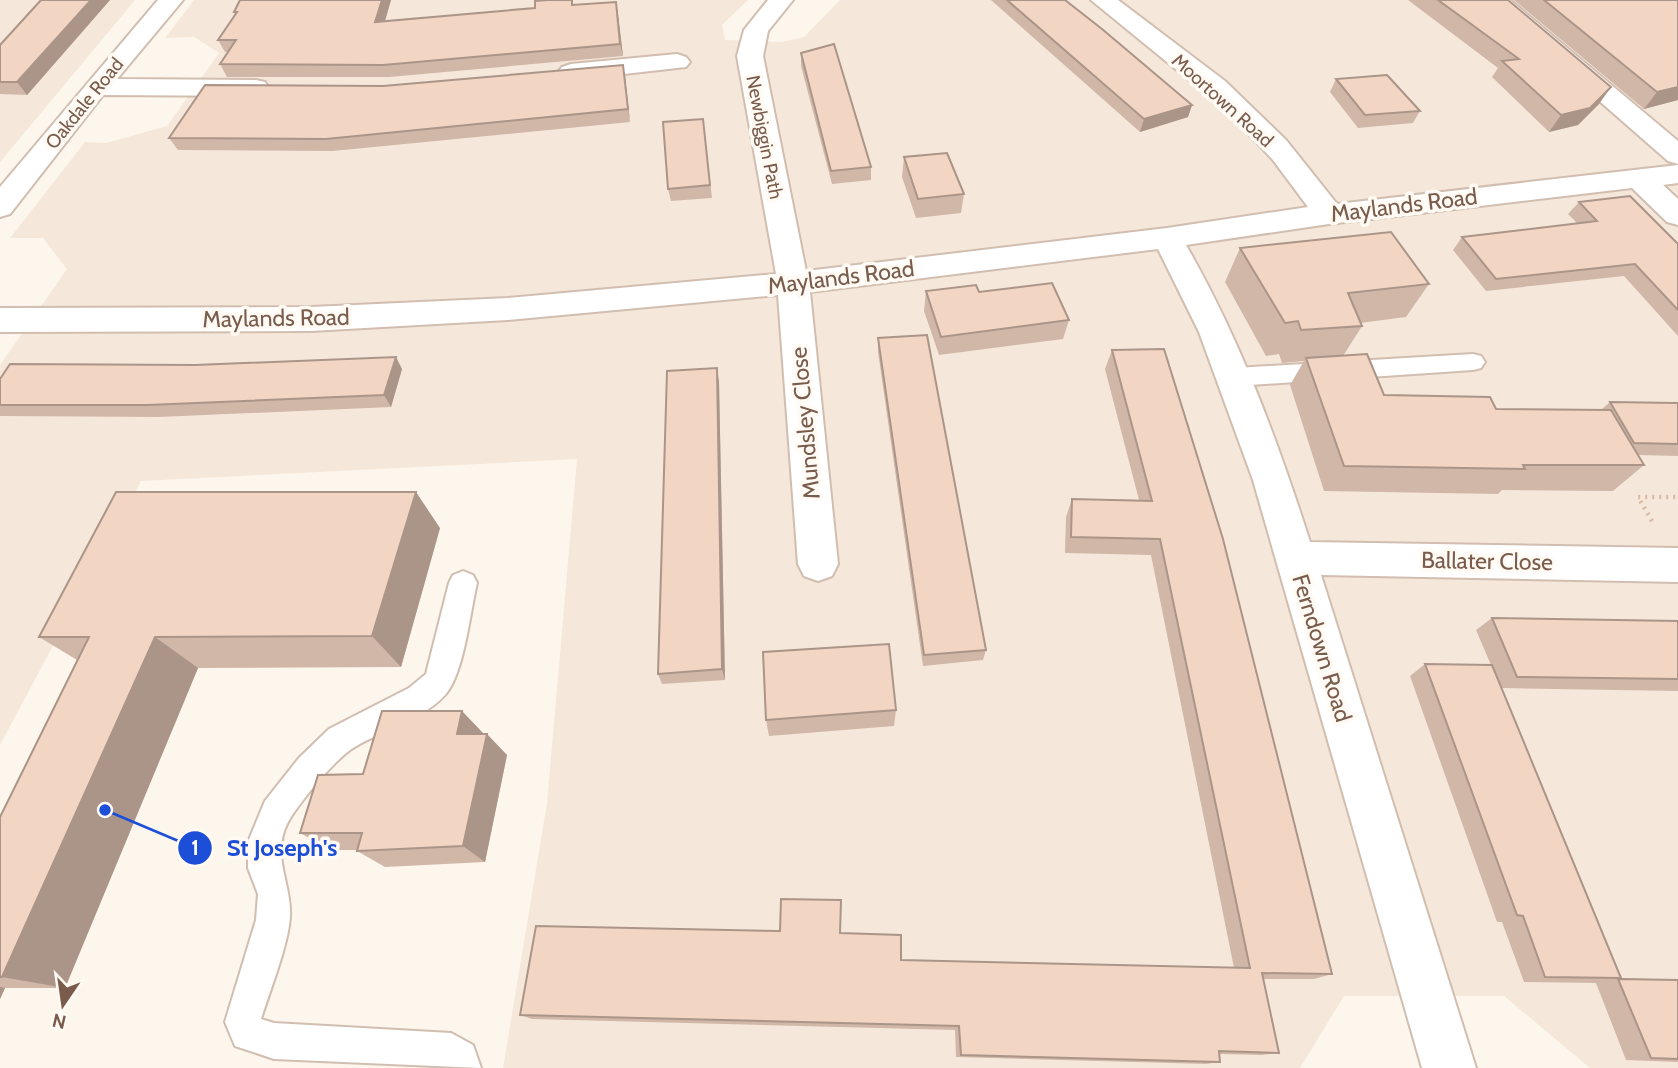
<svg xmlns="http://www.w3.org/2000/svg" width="1678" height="1068" viewBox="0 0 1678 1068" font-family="Cabin,sans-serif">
	<rect width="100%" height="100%" fill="#fdf6ec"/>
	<g fill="#f5e8da">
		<path d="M0,0H135L0,162Z"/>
		<path d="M194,0H748L722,25L725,40L782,42L804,37L840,0H1678V1068H1590L1504,996H1344L1300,1068H503L547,803L577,459L141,481L0,745V365L67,269L43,238H10L85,142L106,143L167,126L219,53L194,37L165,38Z"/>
	</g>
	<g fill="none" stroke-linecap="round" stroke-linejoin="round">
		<defs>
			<g id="lane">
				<path d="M1473,354L1481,356L1485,362L1481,368L1473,370L1236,386L1228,383L1224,377L1228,371L1236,368Z"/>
				<path d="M463,571L473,575L477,583C470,612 464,674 445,695C421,721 382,730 353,748C335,759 296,806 287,824C271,857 292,884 290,917C288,946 270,990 261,1019L274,1023L451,1033L473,1045L481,1068L274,1059L235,1046L225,1022L256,920L258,894L248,868V842L265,801L299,758L329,729L409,688L426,674L449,583L453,575Z"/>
			</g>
			<g id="street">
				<path d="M158,0H183L117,79L256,80L265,82L269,88L265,94L256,96L103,95L10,214L0,217V187Z"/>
				<path d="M768,0H793L768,31L763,56L806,271L1167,228L1308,207L1273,160L1227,111L1091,0H1118L1225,81L1286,140L1337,204L1678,165V183L1663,185L1678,199V225L1667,222L1632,188L1329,224L1186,245C1240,339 1277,439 1310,542L1678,548V582L1321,575L1476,1068H1422L1253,480L1199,332L1158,249L810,292L838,564L832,576L818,581L804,576L798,564L778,295L508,320L311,331L0,332V308L311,307L508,298L776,274L737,56L744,30Z"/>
				<path d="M1484,0H1510L1678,141V164L1668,161Z"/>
				<path d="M677,54L686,57L690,62L686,67L571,80L562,77L558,72L562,67L571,64Z"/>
			</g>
		</defs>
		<use href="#lane" stroke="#d1beb0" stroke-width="4"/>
		<use href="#street" stroke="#d1beb0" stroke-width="4"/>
		<path stroke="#d9b8a5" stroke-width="4.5" stroke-dasharray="2 5" stroke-linecap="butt" d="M1652,521L1638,497H1678"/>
		<use href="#lane" fill="#fff" fill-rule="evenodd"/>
		<use href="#street" fill="#fff" fill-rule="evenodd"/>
	</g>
	<g fill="#d1b7a8">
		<path d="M41,0H110L27,95L0,94V45Z"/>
		<path d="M240,0H391L385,21L616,2L623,56L389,77H227L220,64L228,52H225L218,40L235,14L234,12Z"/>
		<path d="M991,0H1065L1192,105L1188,117L1140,132Z"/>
		<path d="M1408,0H1508L1599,104L1578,125L1549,132L1492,77L1498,68Z"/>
		<path d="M1514,0H1678V100L1644,109Z"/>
		<path d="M801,53L871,167V180L832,184L801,66Z"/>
		<path d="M625,77L630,122L333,151L178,150L169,138L383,86Z"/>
		<path d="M1336,79L1420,111L1413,123L1358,128L1330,92Z"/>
		<path d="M703,119L712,198L671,201L668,189Z"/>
		<path d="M904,157L964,194L961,213L916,218L902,177Z"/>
		<path d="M1579,202L1678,244V336L1624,276L1486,291L1453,250L1462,237L1577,223L1568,214Z"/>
		<path d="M1240,248L1429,284L1406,317L1360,323L1362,326L1343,356L1384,395L1496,409L1601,410L1610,402L1678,403V456L1638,455L1644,465L1613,491L1502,490L1498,494L1324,491L1290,385L1304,361L1282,363L1279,354L1266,356L1225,282Z"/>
		<path d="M926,291L979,292L1069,320L1063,339L939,355L924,311Z"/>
		<path d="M878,338L986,650L983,660L923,666L878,352Z"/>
		<path d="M1112,350L1332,974L1314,979H1263L1279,1053L1262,1055L1219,1054L1220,1062L1206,1064L956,1057L955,1030L532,1019L520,1015L840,933L901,960L1234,968L1151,555L1065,553L1066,517L1072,499L1139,500L1105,369Z"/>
		<path d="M402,369L391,407L159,417L0,416V379Z"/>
		<path d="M719,382L725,680L662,684L658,674Z"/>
		<path d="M440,528L401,667L198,668L65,988H5L0,999V817L77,660L39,637Z"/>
		<path d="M1492,618L1678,621V691L1501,688L1621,978L1678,980V1062L1626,1060L1596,983L1524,982L1502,922H1497L1410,676L1425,664L1491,665L1476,630Z"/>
		<path d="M896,710L894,726L769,736L766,720Z"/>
		<path d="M483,733L482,734L507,755L485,862L385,867L357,851V850H331L300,833L363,774Z"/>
	</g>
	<g fill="#aa9588">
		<path d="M91,0H110L27,95L17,82Z"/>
		<path d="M382,0H391L381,34L375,22Z"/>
		<path d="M616,2L618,14L623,56L620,44Z"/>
		<path d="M623,65L625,77L630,122L628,109Z"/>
		<path d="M1611,87L1599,104L1578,125L1549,132L1561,115Z"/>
		<path d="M1678,87V100L1644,109L1657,92Z"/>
		<path d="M1192,105L1188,117L1140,132L1144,119Z"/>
		<path d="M396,357L402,369L391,407L384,395Z"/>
		<path d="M717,368L719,382L725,680L722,669Z"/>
		<path d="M416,492L440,528L401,667L372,636Z"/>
		<path d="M155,637L198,668L65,988L2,977Z"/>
		<path d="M462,711L483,733L478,756L457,734Z"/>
		<path d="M487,734L507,755L485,862L463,846Z"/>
		<path d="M0,987L5,988L0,999Z"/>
	</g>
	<g fill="#f3d5c3" stroke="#aa9588" stroke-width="2">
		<path d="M41,0H91L17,82H0V45Z"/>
		<path d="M240,0H382L375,22L535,8V1L548,0H572V5L616,2L620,44L383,65L220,64L236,40H218L237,12H234Z"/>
		<path d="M1007,0H1065L1102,29L1192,105L1144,119Z"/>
		<path d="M1438,0H1508L1611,87L1590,108L1561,115L1502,61L1519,59Z"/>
		<path d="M1544,0H1678V87L1657,92Z"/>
		<path d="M834,44L871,167L831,171L801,53Z"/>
		<path d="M623,65L628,109L326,139L169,138L205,85L383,86Z"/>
		<path d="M1387,75L1420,111L1365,115L1336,79Z"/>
		<path d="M703,119L710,185L668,189L663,122Z"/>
		<path d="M947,153L964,194L918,199L904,157Z"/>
		<path d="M1630,196L1678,244V310L1635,264L1496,279L1462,237L1597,221L1579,202Z"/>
		<path d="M1391,232L1429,284L1348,293L1362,326L1301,330L1298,321L1285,323L1240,248Z"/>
		<path d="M1052,283L1069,320L941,337L926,291L976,285L979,292Z"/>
		<path d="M927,335L986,650L924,655L878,338Z"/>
		<path d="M1164,349L1223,539L1332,974L1262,973L1279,1053L1219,1051L1220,1062L961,1055L959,1026L520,1015L536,926L780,931L781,899L841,900L840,933L901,935V960L1250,968L1160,539L1071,537L1072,499L1152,501L1112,350Z"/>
		<path d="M1367,354L1384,395L1490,397L1496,409L1611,410L1644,465H1523L1525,469L1344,466L1306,358Z"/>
		<path d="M396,357L384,395L148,405H0V379L10,364L195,365Z"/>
		<path d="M717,368L722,669L658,674L667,371Z"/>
		<path d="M1610,402L1678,403V444L1634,443Z"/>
		<path d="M116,492H416L372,636L155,637L2,977H0V817L89,637H39Z"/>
		<path d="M1492,618L1678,621V679L1517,677Z"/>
		<path d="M889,644L896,710L766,720L763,652Z"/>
		<path d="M1425,664L1492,665L1621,978L1545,977L1523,916L1517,915Z"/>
		<path d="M382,711H462L457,734H487L463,846L357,851L362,833H300L318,775L363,774Z"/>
		<path d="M1618,979L1678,980V1059L1651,1058Z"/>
	</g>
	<g text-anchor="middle" stroke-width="7" stroke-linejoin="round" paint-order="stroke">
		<g font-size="19" fill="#7a5c4d" stroke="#fffaf3">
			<text transform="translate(1223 100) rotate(42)" y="7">Moortown Road</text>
			<text transform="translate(84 103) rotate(-51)" y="7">Oakdale Road</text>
			<text transform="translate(765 137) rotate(79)" y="7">Newbiggin Path</text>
		</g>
		<g font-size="23" fill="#7a5c4d" stroke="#fffaf3">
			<text transform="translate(1404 205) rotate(-7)" y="8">Maylands Road</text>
			<text transform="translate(841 277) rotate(-7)" y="8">Maylands Road</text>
			<text transform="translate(276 318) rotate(-1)" y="8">Maylands Road</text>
			<text transform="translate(805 423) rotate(-95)" y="8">Mundsley Close</text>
			<text transform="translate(1487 561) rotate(1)" y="8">Ballater Close</text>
			<text transform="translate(1322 648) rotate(73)" y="8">Ferndown Road</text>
		</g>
	</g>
	<path fill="none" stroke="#1d4ed8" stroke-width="2.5" d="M105 810L195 848"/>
	<g fill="#1d4ed8" stroke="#fffaf3" stroke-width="2.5">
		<circle cx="105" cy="810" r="7"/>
		<circle cx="195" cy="848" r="18"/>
	</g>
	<g font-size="21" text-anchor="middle" font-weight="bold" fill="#fff">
		<text x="195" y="855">1</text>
	</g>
	<g font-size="24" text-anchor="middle" font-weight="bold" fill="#1d4ed8" stroke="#fffaf3" stroke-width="7" stroke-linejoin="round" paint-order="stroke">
		<text x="282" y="856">St Joseph's</text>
	</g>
	<g transform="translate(63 1005) rotate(193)" stroke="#fffaf3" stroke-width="5" paint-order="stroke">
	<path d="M0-5L12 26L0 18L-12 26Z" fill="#7a5c4d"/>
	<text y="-10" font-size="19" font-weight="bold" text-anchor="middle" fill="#7a5c4d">N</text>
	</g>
</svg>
